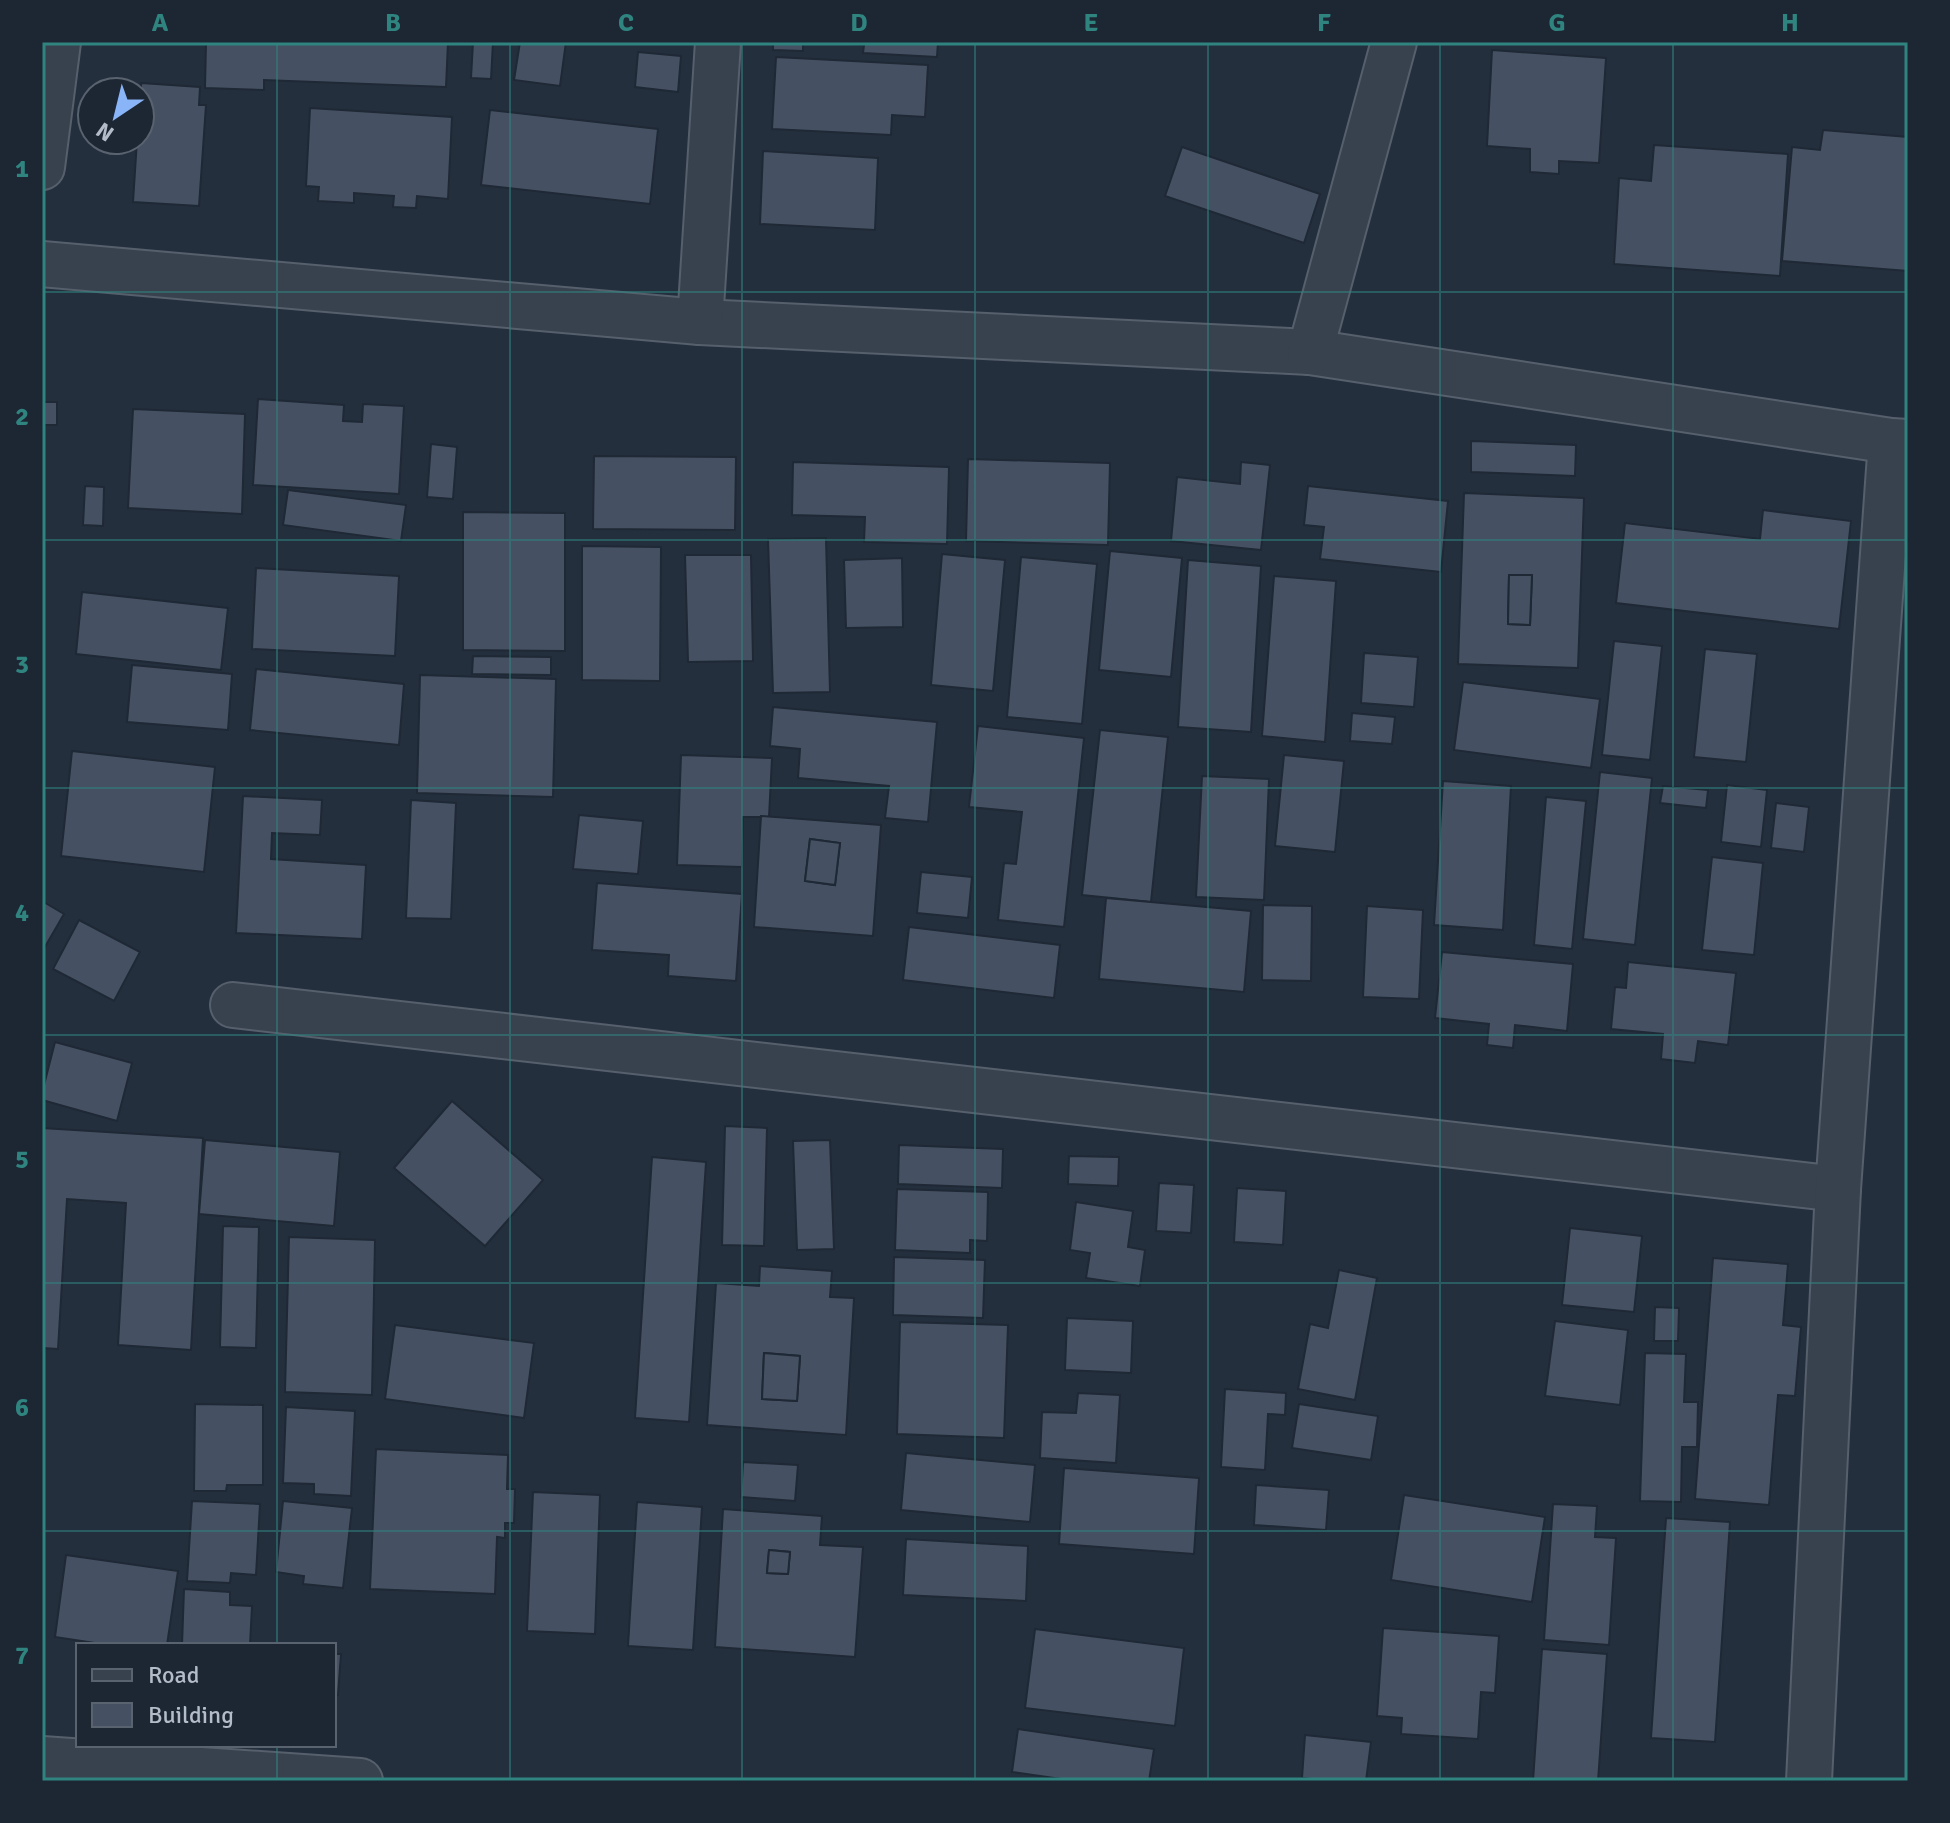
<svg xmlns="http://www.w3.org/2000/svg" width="1950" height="1823" viewBox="0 0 1950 1823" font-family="Signika,sans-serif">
	<rect width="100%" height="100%" fill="#242f3e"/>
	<g fill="#455162" stroke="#1f2835" stroke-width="2" fill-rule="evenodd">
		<path d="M206,42H448L446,87L264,80V90L205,88Z"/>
		<path d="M473,42H493L491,79L471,78Z"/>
		<path d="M520,42H566L560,86L514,80Z"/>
		<path d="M773,42H803V51L773,50Z"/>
		<path d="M836,42H938L937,57L863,53L864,45L836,43Z"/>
		<path d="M1492,50L1606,58L1599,163L1559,161V174L1530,172V149L1487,146Z"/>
		<path d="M638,52L681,56L678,92L635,87Z"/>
		<path d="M776,57L928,65L925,117L892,115L891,135L772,129Z"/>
		<path d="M141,83L200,87L199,105H206L199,206L133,202L137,140H140Z"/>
		<path d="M310,108L452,117L448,199L417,196L416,208L393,207L394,196L354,193V203L318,201L319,187L306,186Z"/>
		<path d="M490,110L658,129L650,204L481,185Z"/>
		<path d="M1823,130L1908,137V271L1782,261L1792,147L1820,150Z"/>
		<path d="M1654,145L1788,154L1780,276L1614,264L1619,178L1651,181Z"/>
		<path d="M1182,147L1320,194L1304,243L1165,196Z"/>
		<path d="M763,151L878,158L875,230L760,224Z"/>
		<path d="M258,399L344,405L343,421L362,422L363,404L404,406L399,494L253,485Z"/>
		<rect x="42" y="402" width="15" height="23"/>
		<path d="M133,409L245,414L242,514L128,508Z"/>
		<path d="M1471,441L1576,445L1575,476L1471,472Z"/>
		<path d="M431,444L457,447L453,499L427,497Z"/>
		<path d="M594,456L736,457L735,530L593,529Z"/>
		<path d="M968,459L1110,463L1108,545L966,541Z"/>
		<path d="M793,462L949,467L947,544L864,542L865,517L792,515Z"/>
		<path d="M1241,462L1270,465L1261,550L1171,541L1177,477L1240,484Z"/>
		<path d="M85,486L104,487L103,526L83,525Z"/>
		<path d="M1308,486L1448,501L1441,572L1320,559L1324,527L1304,525Z"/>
		<path d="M288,490L406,505L401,541L283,525Z"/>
		<path d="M1464,493L1584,498L1578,668L1458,664ZM1509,575H1532L1530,625L1508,624Z"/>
		<path d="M1763,510L1851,521L1839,629L1616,603L1625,523L1760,539Z"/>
		<path d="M463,512L565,513V651L463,650Z"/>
		<path d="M826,538L830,692L773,693L768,539Z"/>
		<path d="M582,546L661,547L660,681L582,680Z"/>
		<path d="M1110,551L1182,558L1171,677L1099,670Z"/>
		<path d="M942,554L1005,560L993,691L931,685Z"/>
		<path d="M685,555H751L753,661L688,662Z"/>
		<path d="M1021,557L1097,564L1082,724L1007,717Z"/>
		<path d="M902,558L903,627L846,628L844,560Z"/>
		<path d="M1188,560L1261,566L1251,732L1178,727Z"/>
		<path d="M256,568L399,576L395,656L252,649Z"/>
		<path d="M1509,575H1532L1530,625L1508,624Z"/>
		<path d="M1274,576L1336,581L1325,742L1262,736Z"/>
		<path d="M82,592L228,608L221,670L76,654Z"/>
		<path d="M1614,641L1662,646L1650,760L1602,755Z"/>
		<path d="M1705,649L1757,654L1746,762L1694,757Z"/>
		<path d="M1364,653L1418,657L1414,707L1361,703Z"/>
		<path d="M473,656L551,657V675L472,674Z"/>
		<path d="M132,665L232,674L228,730L127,722Z"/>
		<path d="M256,669L404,684L399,745L250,730Z"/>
		<path d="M420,675L556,679L553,797L417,793Z"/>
		<path d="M1463,682L1600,699L1591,768L1454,750Z"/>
		<path d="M773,707L937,722L928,822L885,818L889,786L798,778L800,749L770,746Z"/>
		<path d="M1352,713L1395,717L1392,744L1350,741Z"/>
		<path d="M978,726L1084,738L1064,927L998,920L1004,863L1016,864L1022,812L969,807Z"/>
		<path d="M1100,730L1168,737L1151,902L1082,895Z"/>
		<path d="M72,751L215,767L204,872L61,856Z"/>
		<path d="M681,755L772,758L769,817H743L742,867L677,865Z"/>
		<path d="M1284,755L1344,761L1335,852L1275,846Z"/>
		<path d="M1600,772L1652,778L1635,945L1583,939Z"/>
		<path d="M1202,776L1269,779L1264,900L1196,897Z"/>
		<path d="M1443,781L1511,786L1503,930L1434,925Z"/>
		<path d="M1727,785L1767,790L1761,847L1721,842Z"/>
		<path d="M1663,786L1708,790L1706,808L1660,803Z"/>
		<path d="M243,796L322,800L320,835L272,833L271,859L366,865L362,939L236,933Z"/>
		<path d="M1546,797L1586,801L1572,949L1534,945Z"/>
		<path d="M411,800L456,803L451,919L406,918Z"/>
		<path d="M1776,803L1809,807L1804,852L1771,848Z"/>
		<path d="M579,815L643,821L638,874L573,869Z"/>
		<path d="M761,816L881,825L873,936L754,927ZM810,839L840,843L835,885L805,881Z"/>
		<path d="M810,839L840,843L835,885L805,881Z"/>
		<path d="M1712,857L1763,863L1754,955L1702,950Z"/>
		<path d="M921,872L972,877L968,918L917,913Z"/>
		<path d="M597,883L742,894L736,981L668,976L669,955L592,950Z"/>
		<path d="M1106,898L1251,911L1244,992L1099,979Z"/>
		<path d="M42,901L64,914L42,952Z"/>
		<path d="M1263,905L1312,906L1311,981L1262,980Z"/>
		<path d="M1367,906L1423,910L1419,999L1363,997Z"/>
		<path d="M79,920L140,952L114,1001L53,969Z"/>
		<path d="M909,927L1060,945L1054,998L903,980Z"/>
		<path d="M1442,952L1573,964L1567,1031L1515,1025L1513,1048L1487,1045L1489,1024L1435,1018Z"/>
		<path d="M1628,962L1736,973L1728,1045L1698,1041L1695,1063L1661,1059L1663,1034L1611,1029L1615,987L1626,988Z"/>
		<path d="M55,1042L132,1063L117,1121L42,1100V1093Z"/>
		<path d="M452,1101L543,1180L485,1246L394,1168Z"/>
		<path d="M725,1126L767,1128L764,1246L722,1245Z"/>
		<path d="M42,1128L203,1138L191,1350L118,1345L126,1203L67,1199L58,1349L42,1348Z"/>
		<path d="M205,1140L340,1152L334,1226L199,1214Z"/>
		<path d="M830,1140L834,1249L797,1250L793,1141Z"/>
		<path d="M899,1145L1003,1149L1002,1188L898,1184Z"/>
		<path d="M1069,1156L1119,1157L1118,1186L1068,1184Z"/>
		<path d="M652,1157L706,1162L689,1422L635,1418Z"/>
		<path d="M1159,1183L1194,1185L1191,1233L1156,1231Z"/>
		<path d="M1237,1188L1286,1191L1283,1245L1234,1242Z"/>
		<path d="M897,1189L988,1192L987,1241L970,1240V1253L895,1250Z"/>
		<path d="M1076,1202L1133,1211L1128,1247L1145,1250L1140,1286L1086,1278L1090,1253L1070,1250Z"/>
		<path d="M223,1226L259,1227L256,1348L220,1347Z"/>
		<path d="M1570,1228L1642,1236L1634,1312L1562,1305Z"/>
		<path d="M289,1237L375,1240L372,1395L285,1392Z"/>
		<path d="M894,1257L985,1260L983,1318L893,1315Z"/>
		<path d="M1713,1258L1788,1264L1783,1325L1801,1327L1795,1396L1778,1395L1769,1505L1695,1499Z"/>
		<path d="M760,1266L832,1271L830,1297L854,1298L846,1435L707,1425L716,1283L759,1286ZM764,1353L800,1356L797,1401L762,1399Z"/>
		<path d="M1339,1270L1377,1278L1355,1400L1298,1389L1310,1324L1328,1328Z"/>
		<path d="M1655,1307L1679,1308L1678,1341H1654Z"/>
		<path d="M1067,1318L1133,1321L1131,1373L1065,1370Z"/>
		<path d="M1555,1321L1628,1330L1620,1405L1545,1396Z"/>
		<path d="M900,1322L1008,1325L1004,1438L897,1434Z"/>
		<path d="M395,1325L534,1343L524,1418L385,1399Z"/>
		<path d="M764,1353L800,1356L797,1401L762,1399Z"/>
		<path d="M1645,1353L1686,1354L1684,1402H1698L1697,1447H1682L1681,1502L1640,1501Z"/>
		<path d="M1225,1389L1286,1393L1285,1415L1268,1414L1265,1470L1221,1467Z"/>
		<path d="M1078,1393L1120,1395L1116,1463L1040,1458L1042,1412L1076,1413Z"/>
		<path d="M195,1404L263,1405V1485H227L226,1491H194Z"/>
		<path d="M1299,1404L1378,1416L1371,1460L1292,1448Z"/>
		<path d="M286,1407L355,1411L351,1496L314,1494V1484L283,1483Z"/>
		<path d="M376,1449L508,1455L507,1489H515L514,1523H505V1538L497,1537L495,1594L370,1589Z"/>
		<path d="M906,1453L1035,1465L1030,1522L901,1510Z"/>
		<path d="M743,1462L798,1465L795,1501L741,1497Z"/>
		<path d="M1064,1468L1199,1478L1194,1554L1059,1544Z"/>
		<path d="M1256,1485L1329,1490L1326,1530L1254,1525Z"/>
		<path d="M533,1492L600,1495L595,1634L527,1631Z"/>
		<path d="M1404,1495L1545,1517L1532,1602L1391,1580Z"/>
		<path d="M192,1501L260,1504L256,1575L231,1573L230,1583L187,1581Z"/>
		<path d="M283,1501L352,1508L343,1588L303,1584L304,1576L276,1572Z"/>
		<path d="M637,1502L702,1507L693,1650L628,1646Z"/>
		<path d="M1553,1504L1597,1506L1595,1537L1616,1538L1609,1645L1544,1640Z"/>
		<path d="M723,1509L822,1516L820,1545L863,1547L855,1657L715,1647ZM769,1550L790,1552L788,1574L767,1573Z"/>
		<path d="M1666,1518L1730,1522L1715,1742L1651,1738Z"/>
		<path d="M906,1539L1028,1546L1026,1601L903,1595Z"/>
		<path d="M769,1550L790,1552L788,1574L767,1573Z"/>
		<path d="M66,1555L178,1571L167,1645H108L55,1637Z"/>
		<path d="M184,1589L230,1592V1605L252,1606L250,1645H182Z"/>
		<path d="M1383,1628L1499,1636L1495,1693L1481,1692L1478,1739L1401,1734L1402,1718L1377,1716Z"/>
		<path d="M1035,1629L1184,1648L1175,1726L1025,1708Z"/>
		<path d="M1542,1649L1607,1654L1598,1781H1533Z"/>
		<path d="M334,1654H341L338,1695H334Z"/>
		<path d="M1018,1729L1154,1749L1149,1781H1075L1012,1772Z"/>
		<path d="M1305,1735L1371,1742L1366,1781H1328L1302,1778Z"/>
	</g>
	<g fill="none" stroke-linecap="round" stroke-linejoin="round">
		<defs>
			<g id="minor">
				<path d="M42,167L58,42"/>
				<path d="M42,264L700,322L1310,352L1891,441L1908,442"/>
				<path d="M700,322L718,42"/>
				<path d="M1310,352L1394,42"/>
				<path d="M233,1005L1838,1189"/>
				<path d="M42,1759L360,1781"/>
				<path d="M1809,1781L1838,1189L1891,441"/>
			</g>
		</defs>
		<use href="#minor" stroke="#565f6c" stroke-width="48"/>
		<use href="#minor" stroke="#38414e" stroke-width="44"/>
	</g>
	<path fill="none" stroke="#308480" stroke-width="2" stroke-opacity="0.55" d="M277,42V1645M510,42V1781M742,42V1781M975,42V1781M1208,42V1781M1440,42V1781M1673,42V1781M42,292H1908M42,540H1908M42,788H1908M42,1035H1908M42,1283H1908M42,1531H1908M277,1745V1781"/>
	<rect width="1950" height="1823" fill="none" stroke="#1d2633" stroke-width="88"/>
	<rect x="76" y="1643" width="260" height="104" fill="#1d2633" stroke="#59626f" stroke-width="2"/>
	<rect x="92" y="1669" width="40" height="12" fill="#38414e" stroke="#59626f" stroke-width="2"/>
	<text x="148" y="1683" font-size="24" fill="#b4bcc9">Road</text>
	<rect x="92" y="1703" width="40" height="24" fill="#455162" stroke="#59626f" stroke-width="2"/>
	<text x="148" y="1723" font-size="24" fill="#b4bcc9">Building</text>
	<g transform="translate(116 116) rotate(215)"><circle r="38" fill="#1d2633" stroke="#59626f" stroke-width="2"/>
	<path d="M0-6L14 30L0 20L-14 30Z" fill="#8ab4f8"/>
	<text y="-12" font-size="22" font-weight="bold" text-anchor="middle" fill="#b4bcc9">N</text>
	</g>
	<rect x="44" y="44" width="1862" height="1735" fill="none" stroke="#308480" stroke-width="3"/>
	<g font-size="26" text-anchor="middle" font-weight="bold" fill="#308480">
		<text x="160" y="31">A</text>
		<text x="393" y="31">B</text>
		<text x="626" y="31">C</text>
		<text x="859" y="31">D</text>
		<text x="1091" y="31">E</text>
		<text x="1324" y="31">F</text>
		<text x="1557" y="31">G</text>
		<text x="1790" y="31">H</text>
		<text x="22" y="177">1</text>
		<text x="22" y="425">2</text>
		<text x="22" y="673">3</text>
		<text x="22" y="921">4</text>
		<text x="22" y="1168">5</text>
		<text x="22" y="1416">6</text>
		<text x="22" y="1664">7</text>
	</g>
</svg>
